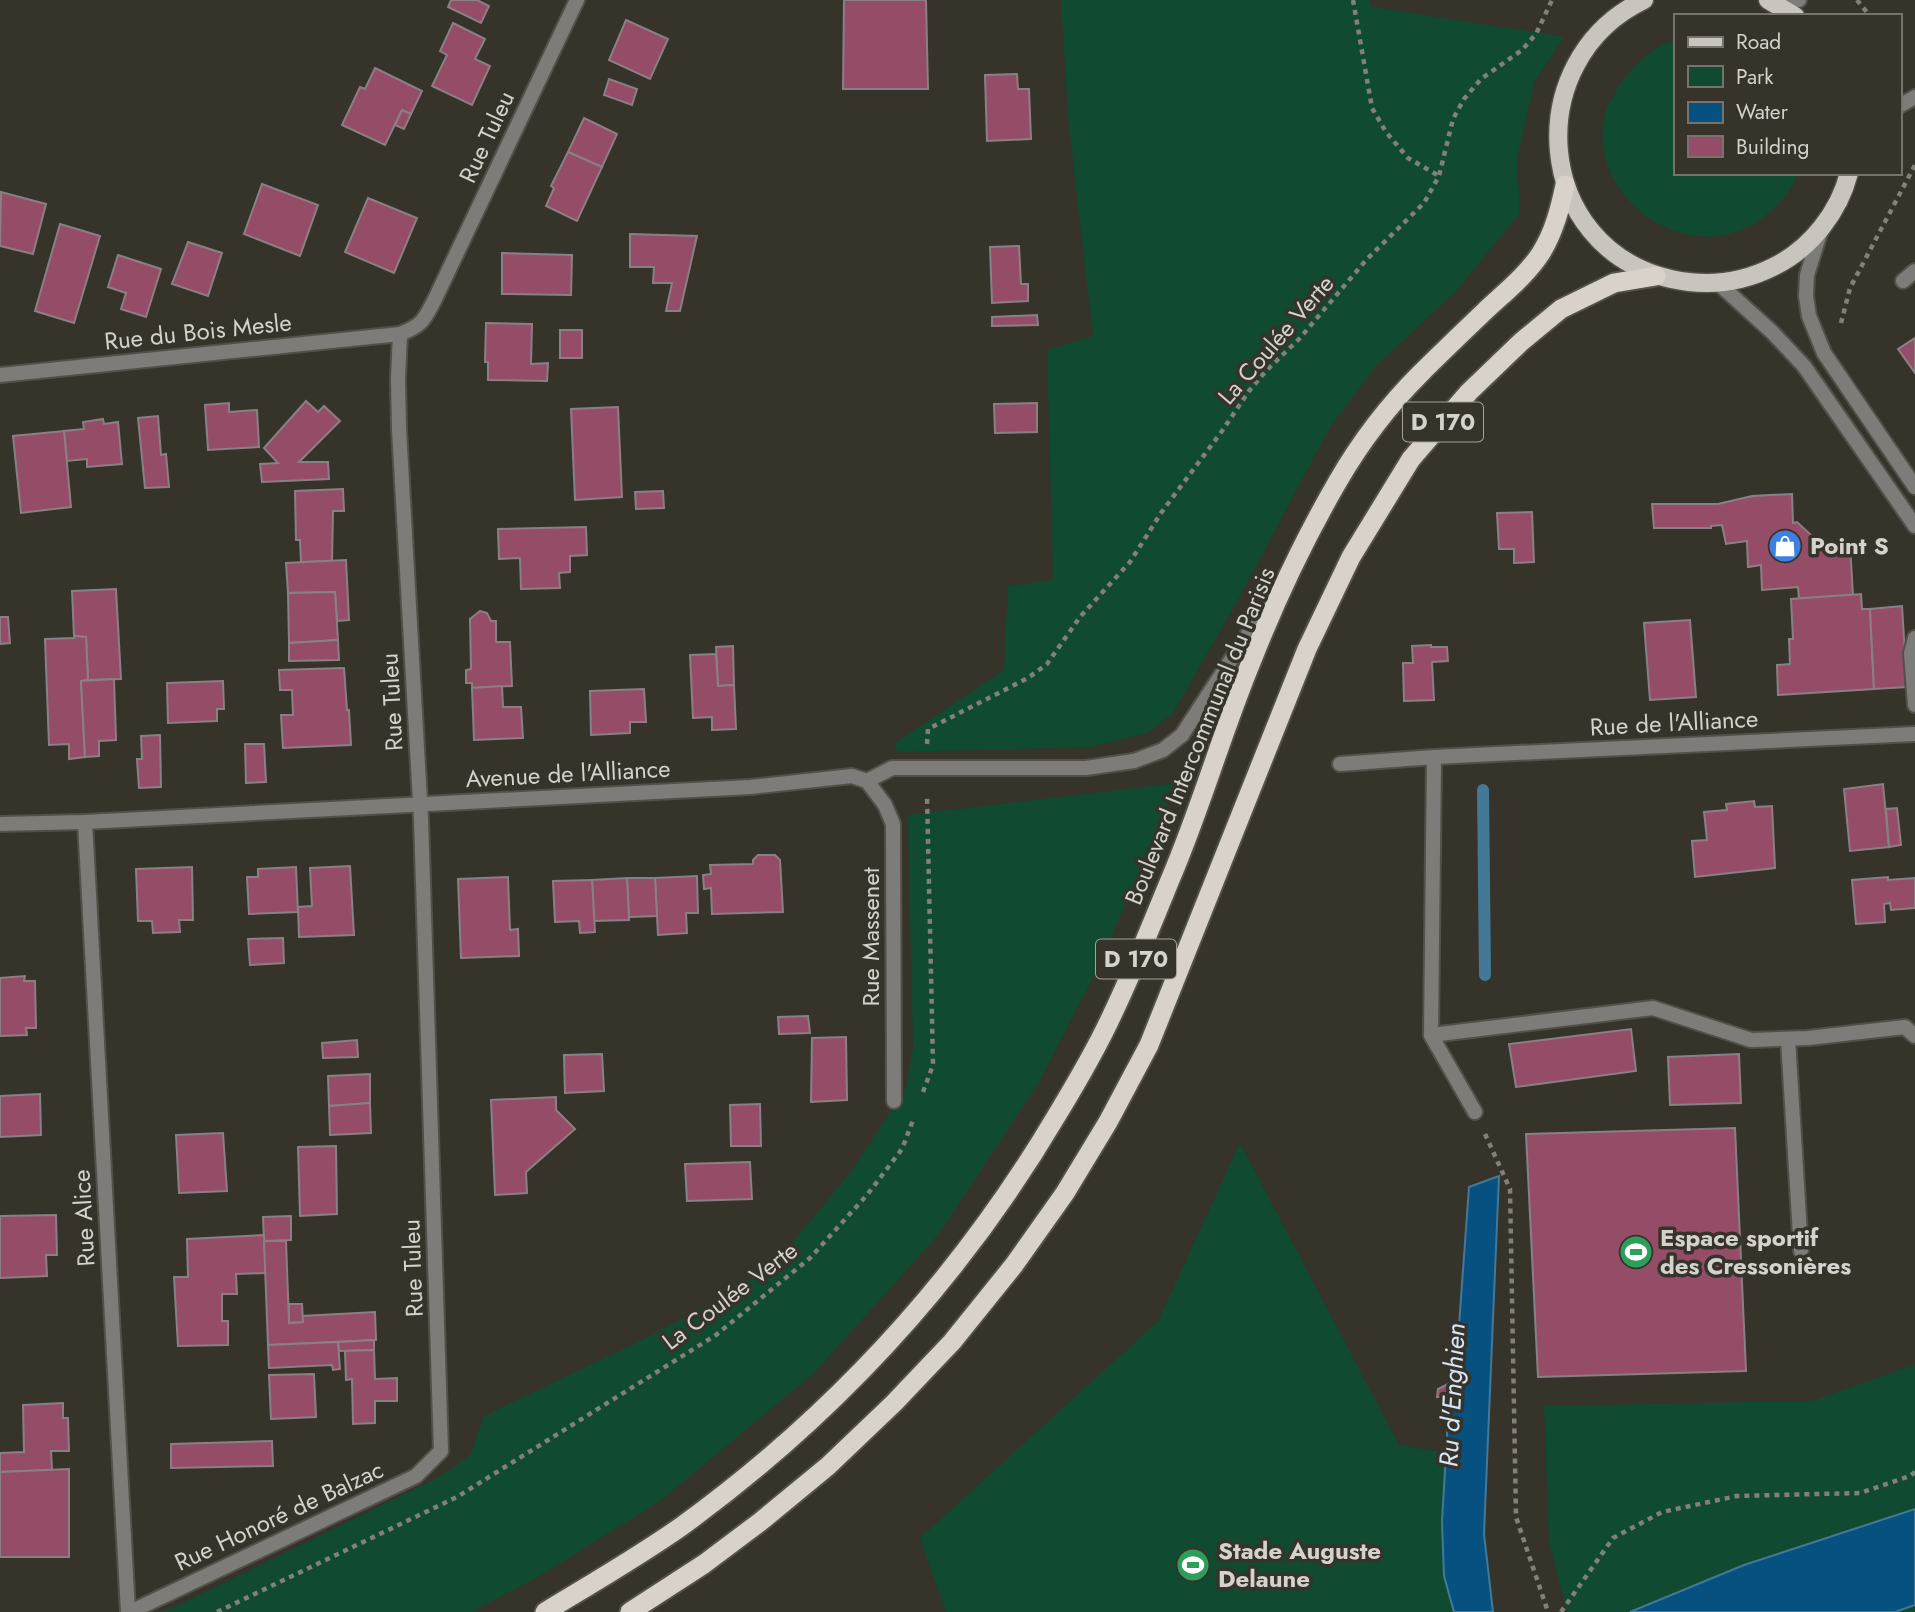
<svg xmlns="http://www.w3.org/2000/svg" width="1915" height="1612" viewBox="0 0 1915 1612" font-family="Jost,sans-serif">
	<rect width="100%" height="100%" fill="#36332b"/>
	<g fill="#104a31">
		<path d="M1061,0H1370L1372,7L1564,37L1534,83L1517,160L1520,213L1456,291L1375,367L1329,429L1240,596L1173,713L1147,733L1091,747L898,752L894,744L1004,670L1008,586L1053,580L1047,350L1093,336L1068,118Z"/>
		<path d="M1675,40V173H1798C1794,187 1784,198 1774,208C1701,281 1580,201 1606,110C1608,104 1613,97 1616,91C1629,68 1650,48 1675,40Z"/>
		<path d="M1177,783L1099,966L1039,1082L938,1235L813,1374L660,1501L541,1575L472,1612H159L173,1608L441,1476L470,1455L484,1416L650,1336L736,1290L786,1250L850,1173L906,1088L913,1048L908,815Z"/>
		<path d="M1240,1143L1399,1445L1447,1453L1442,1522L1444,1576L1454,1612H946L920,1538L1158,1321Z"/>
		<path d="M1915,1364V1612H1567L1549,1542L1544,1406L1812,1401Z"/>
	</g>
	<g fill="#065180" stroke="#447897" stroke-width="2">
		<path d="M1499,1176L1484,1534L1493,1612H1454L1444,1576L1442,1522L1450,1383L1455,1381L1469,1187Z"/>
		<path d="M1915,1509V1605L1895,1612H1630L1744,1565Z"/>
	</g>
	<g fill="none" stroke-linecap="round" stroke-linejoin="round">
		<path stroke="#447897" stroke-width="12" d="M1483,790L1485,975"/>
	</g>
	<g fill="#954c67" stroke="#8a8083" stroke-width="2">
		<path d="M451,0H477L489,6L481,23L448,7Z"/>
		<path d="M844,0H926L928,89H843Z"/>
		<path d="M626,20L668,39L650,79L609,60Z"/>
		<path d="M453,23L485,39L475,59L490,66L472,105L432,86L447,55L440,51Z"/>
		<path d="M375,68L422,91L411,114L402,110L385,145L342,125L360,87L365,89Z"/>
		<path d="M1017,74L1018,89H1029L1031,139L987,141L985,75Z"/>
		<path d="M609,79L637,89L632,105L604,95Z"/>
		<path d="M402,110L411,114L404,129L395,125Z"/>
		<path d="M584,118L617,134L602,167L568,152Z"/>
		<path d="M568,152L602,167L577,221L546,206L554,188L551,186Z"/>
		<path d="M262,184L318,205L300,256L244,234Z"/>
		<path d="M1,192L46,204L33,254L0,246Z"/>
		<path d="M368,198L417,218L394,273L345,252Z"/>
		<path d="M60,224L100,236L74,323L35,311Z"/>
		<path d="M630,234L697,236L680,311H666L672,283H653L654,267H630Z"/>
		<path d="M188,242L222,253L208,296L172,284Z"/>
		<path d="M1019,246L1021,284H1028V301L992,303L990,247Z"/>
		<path d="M502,253L572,255L571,295L502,294Z"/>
		<path d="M118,255L161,269L146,317L121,309L126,293L108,287Z"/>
		<path d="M1037,315L1038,325L992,326V317Z"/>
		<path d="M486,323L532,324L531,364L548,363L547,381L488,380V362H485Z"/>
		<rect x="560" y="330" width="22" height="28"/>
		<path d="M1915,338V373L1898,349Z"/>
		<path d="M306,401L318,412L324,406L340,421L299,462H328L329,479L262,482L260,464L278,463L264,448Z"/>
		<path d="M229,403V412L257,410L259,447L208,450L205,405Z"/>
		<path d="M1037,403V432L995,433L994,404Z"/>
		<path d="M618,407L622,497L575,500L571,409Z"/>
		<path d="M158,416L161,455L166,454L169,487L145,488L138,418Z"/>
		<path d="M103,419L104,424L118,422L122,464L87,467V459L67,461L64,431L84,429L83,422Z"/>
		<path d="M64,431L71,507L21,513L13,436Z"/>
		<path d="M343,489L344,511H333L332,561L301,562L300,540H296L295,491Z"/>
		<path d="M663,491L664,508L636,509L635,492Z"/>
		<path d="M1792,494L1793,523L1797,522L1824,547L1850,545L1853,595L1799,599L1798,587L1762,590L1761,565L1748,567L1747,541L1726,544L1722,525L1711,526V528H1654L1652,504H1718L1752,496Z"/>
		<path d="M1532,512L1534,562L1514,563V549H1499L1497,513Z"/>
		<path d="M586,527L587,555L570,556V572L559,573L560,588L521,589L520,558L499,559L498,529Z"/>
		<path d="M346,560L349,620L337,621L335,592L288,593L286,563Z"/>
		<path d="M116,589L121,679L88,680L86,637L74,636L72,591Z"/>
		<path d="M335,592L338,640L289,643L288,593Z"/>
		<path d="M1861,594L1862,609H1870L1874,689L1778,695L1777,665L1790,664L1789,639H1793L1791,599Z"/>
		<path d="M1902,606L1907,687L1874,689L1870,609Z"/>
		<path d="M480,611L487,613L491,621H496V642H510L512,686L472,688V683H466V670L471,669L470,619Z"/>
		<path d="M0,617H8L10,643L0,644Z"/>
		<path d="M1690,620L1696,697L1650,700L1644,623Z"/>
		<path d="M74,636L86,637L88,680L81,681L85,757L69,759V744L49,745L45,639L74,638Z"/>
		<path d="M338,640L339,660L289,661V643Z"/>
		<path d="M1431,645V647H1447L1448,661L1432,662L1434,700L1404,701L1403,663H1413L1412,646Z"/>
		<path d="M733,646L734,685L718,686L716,647Z"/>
		<path d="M716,654L718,686L734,685L736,729L712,730V717L693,718L690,655Z"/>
		<path d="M344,668L347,710H349L351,745L283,748L281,715H293L292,690H280L279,670Z"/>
		<path d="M114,679L116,740L99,741V756L85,757L81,681Z"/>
		<path d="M223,681L224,709H217V721L168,723L167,683Z"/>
		<path d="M502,686L503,707H521L523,738L474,740L472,688Z"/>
		<path d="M644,689L646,722H630V733L591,735L590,691Z"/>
		<path d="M160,735L161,787L139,788L137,759H142L141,736Z"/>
		<path d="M245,744H264L266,782L246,783Z"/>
		<path d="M1883,784L1889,847L1850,851L1844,789Z"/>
		<path d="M1754,801L1755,807L1772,806L1775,868L1695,877L1692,841L1707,840L1704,812L1727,810L1726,804Z"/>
		<path d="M1897,808L1901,845L1889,847L1886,809Z"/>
		<path d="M758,855H775L780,860L783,912L712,914L711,888L704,889L703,875L711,874L710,865L753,864V860Z"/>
		<path d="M350,866L354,935L299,937L298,907L312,906L310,868Z"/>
		<path d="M192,867L193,920H179L180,932L153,933L152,921H138L136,869Z"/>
		<path d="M296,867L298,912L249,914L247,877H258V869Z"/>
		<path d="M697,876L698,913H686L687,933L658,935L655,878Z"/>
		<path d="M508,877L510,930L518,929L519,956L461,958L458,879Z"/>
		<path d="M1888,877V880L1915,878V908L1891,910L1890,903L1884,904L1885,922L1856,924L1852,880Z"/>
		<path d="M627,878H655L657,916L629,917Z"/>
		<path d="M627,878L629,920L594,921L592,880Z"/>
		<path d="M592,880L595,932L580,933L579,921L555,922L553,881Z"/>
		<path d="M283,938L284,963L250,965L248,939Z"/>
		<path d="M25,976L24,981H35L36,1028H26L27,1035L0,1036V978Z"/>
		<path d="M808,1016L810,1033L779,1034L778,1017Z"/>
		<path d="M1631,1029L1636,1071L1516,1087L1509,1044Z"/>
		<path d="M846,1037L847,1100L811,1102L812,1038Z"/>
		<path d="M357,1040L358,1057L323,1058L322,1043Z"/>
		<path d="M602,1054L604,1091L565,1093L564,1055Z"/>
		<path d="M1739,1054L1741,1103L1670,1105L1668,1057Z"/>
		<path d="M370,1074V1103L329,1106L328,1076Z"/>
		<path d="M40,1094L41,1135L0,1137V1096Z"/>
		<path d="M556,1097V1110L575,1129L526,1172L527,1193L495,1195L491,1100Z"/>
		<path d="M370,1103L371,1133L330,1135L329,1106Z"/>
		<path d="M760,1104L761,1146H731L730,1105Z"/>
		<path d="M1735,1128L1746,1371L1538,1377L1526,1134Z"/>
		<path d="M223,1133L227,1191L179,1193L176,1135Z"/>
		<path d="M336,1146L337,1214L300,1216L298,1147Z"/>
		<path d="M750,1162L752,1199L687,1201L685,1164Z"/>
		<path d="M56,1215L57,1255H46L47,1276L0,1278V1216Z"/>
		<path d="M291,1216V1240L264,1241L263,1217Z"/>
		<path d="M264,1235L266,1273L236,1274L237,1294H222V1321H228V1345L178,1346L174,1277H188L187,1239Z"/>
		<path d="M264,1241H286L289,1323L303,1322L302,1316L375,1312L376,1340L268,1345Z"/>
		<path d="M289,1304H302L303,1322L289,1323Z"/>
		<path d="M374,1340V1350L339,1351L338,1342Z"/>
		<path d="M338,1342L340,1369L333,1370L332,1365L269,1368L268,1345Z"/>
		<path d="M374,1350L375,1379L397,1378V1401H375V1423L353,1424L352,1379L346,1380L345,1351Z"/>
		<path d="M314,1374L316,1417L271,1419L269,1375Z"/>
		<path d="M1450,1383V1397H1437L1438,1389Z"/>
		<path d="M63,1403V1418H68L69,1451H51L52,1470L0,1472V1453L24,1452L23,1405Z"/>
		<path d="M272,1441L273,1466L171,1468V1444Z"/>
		<path d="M69,1469V1557H0V1472Z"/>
	</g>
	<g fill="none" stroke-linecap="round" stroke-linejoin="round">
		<defs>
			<g id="service">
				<path d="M1773,2L1799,0"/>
				<path d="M1899,106L1915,97"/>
				<path d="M1903,281L1915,271"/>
				<path d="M1915,638L1911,653L1915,705"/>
				<path d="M1134,761L1163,750L1182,735L1270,600"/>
				<path d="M1340,764L1434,757L1431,1035L1475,1112"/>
				<path d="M1431,1035L1653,1008L1751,1040L1808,1038L1905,1027L1915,1036"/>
				<path d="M1788,1039L1801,1251"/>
			</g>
			<g id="minor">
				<path d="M0,375L400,334C423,325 424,320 435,299L577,0"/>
				<path d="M1434,757L1915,734"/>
				<path d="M867,781L885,805L893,824L894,1101"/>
				<path d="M85,822L128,1612"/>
				<path d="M0,824L85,822L750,787L852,776L867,781L892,768H1086L1134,761"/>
				<path d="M130,1612L416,1476L441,1451L421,819L399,429L398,378L400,334"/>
			</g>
			<g id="tertiary">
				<path d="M1821,230L1807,275L1806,296L1809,316L1824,353L1915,487"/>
				<path d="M1718,283L1772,332L1804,366L1915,526"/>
			</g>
			<g id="primary">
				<path d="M1644,0C1519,60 1533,248 1671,279C1707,287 1742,283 1775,266C1811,248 1839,212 1849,173"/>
				<path d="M1768,0L1795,16"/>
			</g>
			<g id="trunk">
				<path d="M545,1612C591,1584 638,1557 682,1526C836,1414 960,1279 1057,1115C1077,1082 1097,1048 1113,1013C1134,969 1152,924 1170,880C1201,808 1222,732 1252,660C1276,599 1305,538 1338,481C1360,443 1389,405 1420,374C1441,353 1463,332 1485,311C1504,293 1527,275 1541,253C1554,232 1560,209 1565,185"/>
				<path d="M630,1612L704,1564L760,1522L828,1466L894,1403L952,1342L1014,1265L1065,1193L1108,1122L1149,1045L1307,649L1351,557L1411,459L1469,392L1521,342L1561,309L1614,283L1656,276"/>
			</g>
		</defs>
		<use href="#service" stroke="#525048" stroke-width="18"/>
		<use href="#minor" stroke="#525048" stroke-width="18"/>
		<use href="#tertiary" stroke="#525048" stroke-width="18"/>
		<use href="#primary" stroke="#525048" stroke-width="21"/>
		<use href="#trunk" stroke="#525048" stroke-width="23"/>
		<g stroke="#828079" stroke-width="4.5" stroke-dasharray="5 5" stroke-linecap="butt">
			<path d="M1353,0L1372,108L1386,132L1408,158L1439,176"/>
			<path d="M1857,0L1870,16"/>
			<path d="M1841,323L1850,288L1915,165"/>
			<path d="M927,744L928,729L1028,678L1047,664L1080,617L1130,562L1161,513L1222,431L1249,391L1265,372L1300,338L1367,259L1424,203L1439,176L1453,119L1464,99L1481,79L1522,50L1536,34L1552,0"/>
			<path d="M923,1092L933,1065L927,795"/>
			<path d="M1485,1134L1510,1189L1516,1517L1548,1612"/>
			<path d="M217,1612L457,1497L716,1335L810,1258L867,1195L902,1149L913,1120"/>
			<path d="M1561,1612L1613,1538L1662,1512L1737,1496L1860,1493L1910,1476L1915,1472"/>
		</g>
		<use href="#service" stroke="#7e7c78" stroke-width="14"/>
		<use href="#minor" stroke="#7e7c78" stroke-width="14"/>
		<use href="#tertiary" stroke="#7e7c78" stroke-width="14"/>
		<use href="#primary" stroke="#c9c4bd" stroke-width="18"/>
		<use href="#trunk" stroke="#d8d2ca" stroke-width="19"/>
	</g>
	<defs>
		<symbol id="shop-disc" viewBox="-11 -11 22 22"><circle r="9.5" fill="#3f7fe0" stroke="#36332b"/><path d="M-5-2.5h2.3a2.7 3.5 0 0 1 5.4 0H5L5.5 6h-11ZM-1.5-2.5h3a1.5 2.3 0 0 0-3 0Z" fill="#fff"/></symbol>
		<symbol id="stadium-disc" viewBox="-11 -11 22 22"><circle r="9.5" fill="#2e9e5b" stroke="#36332b"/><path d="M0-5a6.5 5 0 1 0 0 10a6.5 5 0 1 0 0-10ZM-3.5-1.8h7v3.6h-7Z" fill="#fff"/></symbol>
	</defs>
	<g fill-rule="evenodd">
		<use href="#shop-disc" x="1766" y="527" width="38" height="38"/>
		<use href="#stadium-disc" x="1617" y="1233" width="38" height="38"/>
		<use href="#stadium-disc" x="1174" y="1546" width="38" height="38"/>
	</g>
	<g text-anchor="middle" stroke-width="7" stroke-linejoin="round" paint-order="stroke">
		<g fill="#36332b" stroke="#a5a29c" stroke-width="2">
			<rect x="1403" y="402.5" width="80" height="39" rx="5"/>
			<rect x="1096" y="939.5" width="80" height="39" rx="5"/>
		</g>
		<g font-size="23" font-weight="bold" fill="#d4d2cd">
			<text x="1443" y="430">D 170</text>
			<text x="1136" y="967">D 170</text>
		</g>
		<g font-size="24" fill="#d4d2cd" stroke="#36332b">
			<text transform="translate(487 137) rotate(-65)" y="8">Rue Tuleu</text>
			<text transform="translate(198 332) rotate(-6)" y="8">Rue du Bois Mesle</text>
			<text transform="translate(1276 340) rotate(-49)" y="8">La Coulée Verte</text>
			<text transform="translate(392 702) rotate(-93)" y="8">Rue Tuleu</text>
			<text transform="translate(1674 723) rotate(-3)" y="8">Rue de l'Alliance</text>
			<text transform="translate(1200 736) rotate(-68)" y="8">Boulevard Intercommunal du Parisis</text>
			<text transform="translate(568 774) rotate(-3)" y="8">Avenue de l'Alliance</text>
			<text transform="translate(871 937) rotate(-90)" y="8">Rue Massenet</text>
			<text transform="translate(84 1218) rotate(-93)" y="8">Rue Alice</text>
			<text transform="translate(413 1268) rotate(-92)" y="8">Rue Tuleu</text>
			<text transform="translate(730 1296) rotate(-37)" y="8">La Coulée Verte</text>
			<text transform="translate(279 1516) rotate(-25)" y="8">Rue Honoré de Balzac</text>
		</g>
		<g font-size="24" font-weight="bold" fill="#d4d2cd" stroke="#36332b" text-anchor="start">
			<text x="1810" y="554">Point S</text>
			<text x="1660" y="1246">Espace sportif<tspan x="1660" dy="28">des Cressonières</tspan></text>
			<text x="1218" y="1559">Stade Auguste<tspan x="1218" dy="28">Delaune</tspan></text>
		</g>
		<g font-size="26" font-style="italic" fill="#d7e7f5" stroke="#36332b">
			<text transform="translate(1452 1395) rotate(-87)" y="9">Ru d'Enghien</text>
		</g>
	</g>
	<rect x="1674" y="14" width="228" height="161" fill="#36332b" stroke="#75736c" stroke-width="2"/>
	<rect x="1688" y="37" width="35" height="10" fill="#c9c4bd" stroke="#75736c" stroke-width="2"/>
	<text x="1736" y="49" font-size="21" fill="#d4d2cd">Road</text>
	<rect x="1688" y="66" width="35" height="21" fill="#104a31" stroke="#75736c" stroke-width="2"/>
	<text x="1736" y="84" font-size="21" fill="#d4d2cd">Park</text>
	<rect x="1688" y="102" width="35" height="21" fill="#065180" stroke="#75736c" stroke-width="2"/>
	<text x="1736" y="119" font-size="21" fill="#d4d2cd">Water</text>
	<rect x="1688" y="136" width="35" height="21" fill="#954c67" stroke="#75736c" stroke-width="2"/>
	<text x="1736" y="154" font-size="21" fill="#d4d2cd">Building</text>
</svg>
